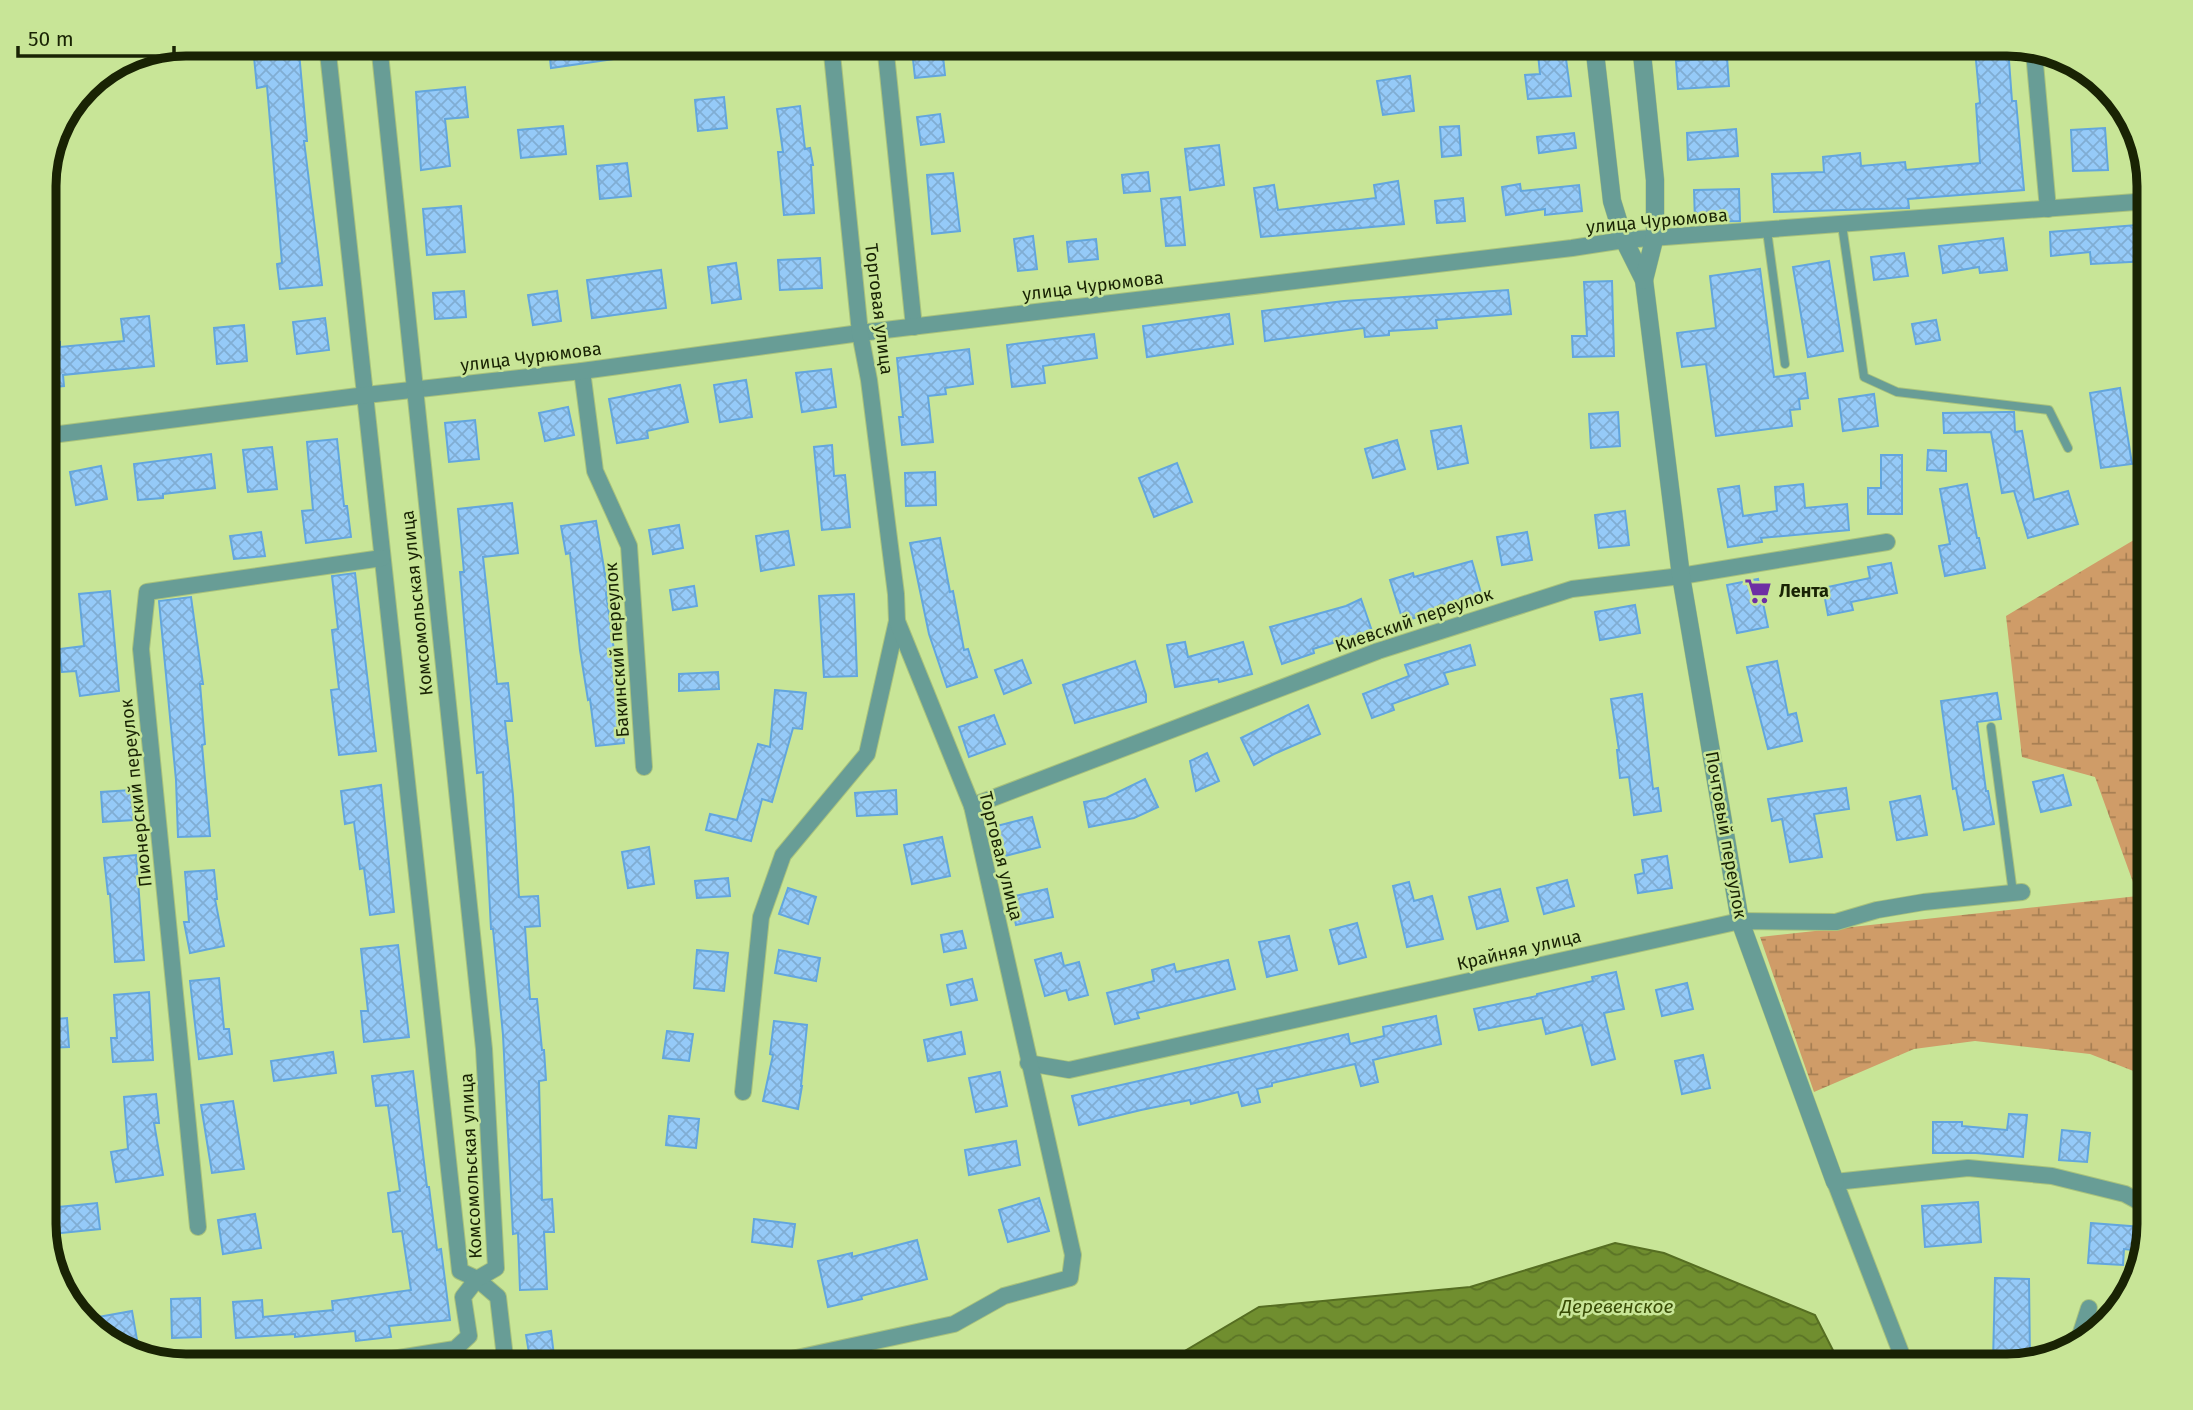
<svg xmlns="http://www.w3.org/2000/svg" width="2193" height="1410" viewBox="0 0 2193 1410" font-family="'Fira Sans',sans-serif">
	<defs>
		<pattern id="wetland-marsh" width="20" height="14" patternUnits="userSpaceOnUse" patternTransform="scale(1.75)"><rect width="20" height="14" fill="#cf9c68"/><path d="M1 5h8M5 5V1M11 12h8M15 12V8" fill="none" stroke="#a77f53"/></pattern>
		<pattern id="water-waves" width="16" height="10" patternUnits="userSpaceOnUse" patternTransform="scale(1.75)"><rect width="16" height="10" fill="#708e2f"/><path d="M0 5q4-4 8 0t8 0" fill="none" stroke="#5b7426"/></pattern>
		<pattern id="building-cross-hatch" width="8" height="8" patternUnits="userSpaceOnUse" patternTransform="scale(1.75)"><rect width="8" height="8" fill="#95caf8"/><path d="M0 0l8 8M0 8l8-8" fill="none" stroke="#80add3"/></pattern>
	</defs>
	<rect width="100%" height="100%" fill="#c8e597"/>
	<path fill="url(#wetland-marsh)" d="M2149,531V1153L2136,1072L2090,1054L1975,1041L1914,1049L1814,1092L1760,937L2138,896L2095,777L2022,757L2006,616Z"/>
	<path fill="url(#water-waves)" stroke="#566e22" stroke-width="2" d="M1615,1243L1664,1253L1815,1315L1841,1366H1009L1161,1365L1259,1307L1470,1287Z"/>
	<g fill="url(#building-cross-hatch)" stroke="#63a6dd" stroke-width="2">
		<path d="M587,44H648L649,54L551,68L549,49Z"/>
		<path d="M1537,44H1564L1571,96L1528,99L1525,75L1540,74Z"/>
		<path d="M942,47L945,75L915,78L912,50Z"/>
		<path d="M2008,47L2012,101H2016L2024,190L1908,199L1909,208L1774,212L1772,174L1824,172L1823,157L1860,153L1861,166L1905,162L1906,170L1980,163L1976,104L1980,103L1975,50Z"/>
		<path d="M299,52L307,141H304L322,285L280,289L277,264L282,263L267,86L257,88L254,57Z"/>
		<path d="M1727,57L1729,86L1678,89L1676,61Z"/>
		<path d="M1410,76L1414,111L1383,115L1377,81Z"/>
		<path d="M465,87L468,117L445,119L450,166L421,170L416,92Z"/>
		<path d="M724,97L727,128L698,131L695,100Z"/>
		<path d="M800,106L805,149L810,148L813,165H811L814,213L784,215L778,152H783L777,109Z"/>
		<path d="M940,114L944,142L921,145L917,117Z"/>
		<path d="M563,126L566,154L521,158L518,130Z"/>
		<path d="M1459,126L1461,155L1442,157L1440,127Z"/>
		<path d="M2105,128L2108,170L2073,171L2071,130Z"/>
		<path d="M1736,129L1738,156L1688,160L1687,133Z"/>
		<path d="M1574,133L1576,148L1539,153L1537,137Z"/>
		<path d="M1219,145L1224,185L1190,190L1185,149Z"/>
		<path d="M627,163L631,196L600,199L597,166Z"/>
		<path d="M1148,172L1150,191L1124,193L1122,175Z"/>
		<path d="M953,173L960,231L932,234L927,175Z"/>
		<path d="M1398,181L1404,224L1261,237L1254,188L1274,185L1278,210L1376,198L1374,185Z"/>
		<path d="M1520,184L1521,191L1579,185L1582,211L1545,215V209L1506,215L1502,187Z"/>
		<path d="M1739,189L1740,221L1695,222L1694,190Z"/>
		<path d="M1180,197L1185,245L1166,246L1161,199Z"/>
		<path d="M1463,198L1465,221L1437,223L1435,201Z"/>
		<path d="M461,206L465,252L427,255L423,209Z"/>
		<path d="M2149,224V261L2091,264L2090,252L2051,256L2050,232Z"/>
		<path d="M1033,236L1037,269L1018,271L1014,239Z"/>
		<path d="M2003,238L2007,270L1980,273L1979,267L1943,273L1939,246Z"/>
		<path d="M1096,239L1098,259L1069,262L1067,242Z"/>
		<path d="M1904,253L1908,276L1874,280L1871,257Z"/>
		<path d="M820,258L822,288L780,290L778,260Z"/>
		<path d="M1829,261L1843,351L1808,357L1793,267Z"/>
		<path d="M736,263L741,299L712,303L708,267Z"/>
		<path d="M1760,269L1774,377L1805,373L1808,398L1799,399L1800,409L1790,410L1792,426L1716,436L1706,364L1682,367L1677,333L1716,328L1710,276Z"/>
		<path d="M661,270L666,308L592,318L587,280Z"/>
		<path d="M1612,281L1614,356L1573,357L1572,336H1587L1584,282Z"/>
		<path d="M1508,290L1511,314L1436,320L1437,328L1389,331V335L1365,337L1364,328L1265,341L1262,311L1344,301Z"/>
		<path d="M464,291L466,317L435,319L433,293Z"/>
		<path d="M557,291L561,321L533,325L528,295Z"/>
		<path d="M1229,314L1233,344L1147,357L1143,326Z"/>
		<path d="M149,316L154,366L63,375L64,386L44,388V343L60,342V347L124,341L121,319Z"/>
		<path d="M325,318L329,350L297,354L293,322Z"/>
		<path d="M1936,320L1940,340L1916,344L1912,324Z"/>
		<path d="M244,325L247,361L217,364L214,328Z"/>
		<path d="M1094,334L1097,358L1043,366L1045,383L1012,387L1007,345Z"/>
		<path d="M969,349L973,384L945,388L946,394L928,396L933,442L902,445L899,417H903L897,358Z"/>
		<path d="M831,369L836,407L802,412L796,373Z"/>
		<path d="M746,380L752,417L720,422L714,385Z"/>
		<path d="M680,385L688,422L647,431L648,438L617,443L609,399Z"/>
		<path d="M2120,388L2132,464L2101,468L2090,393Z"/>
		<path d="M1874,394L1878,426L1843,431L1839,399Z"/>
		<path d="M568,407L574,435L545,441L539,413Z"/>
		<path d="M1618,412L1620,446L1591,448L1589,414Z"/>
		<path d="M2007,412H2014L2015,432L2022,431L2034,500L2068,491L2078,524L2028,538L2014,491L2002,493L1991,432L1944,433L1943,413Z"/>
		<path d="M475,420L479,459L449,462L445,423Z"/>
		<path d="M1461,426L1468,463L1438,469L1431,431Z"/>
		<path d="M337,439L344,506H347L351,537L306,543L302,511L313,510L307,442Z"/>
		<path d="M1397,440L1405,469L1373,478L1365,449Z"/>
		<path d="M832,445L834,476L845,475L850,527L822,530L814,447Z"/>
		<path d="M272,447L277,489L248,492L243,450Z"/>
		<path d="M1928,450L1946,451V471L1927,470Z"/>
		<path d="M211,454L215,488L163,494V498L138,500L134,464Z"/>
		<path d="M1881,455H1902V514H1868V488H1881Z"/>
		<path d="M1177,463L1192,502L1154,517L1139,478Z"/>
		<path d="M101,466L107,499L76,505L70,472Z"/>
		<path d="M935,472L936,505L906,506L905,473Z"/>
		<path d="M1803,484L1805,508L1847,504L1849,530L1761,538L1762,542L1728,547L1718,489L1739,486L1743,516L1777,511L1775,487Z"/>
		<path d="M1967,484L1977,538H1979L1985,568L1945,576L1939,546L1950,544L1940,489Z"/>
		<path d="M512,503L518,553L483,557L497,684L508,683L512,721H505L513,795L519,897L538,896L540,926L525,927L530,999H537L542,1050H544L546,1080L539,1081L542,1200L552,1199L554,1232H544L547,1289L520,1290L518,1233L513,1234L503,1035L493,929H491L483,772L477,773L460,572H464L458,509Z"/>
		<path d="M1625,511L1629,545L1599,548L1595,515Z"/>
		<path d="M596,521L608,592L606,593L620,694L624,743L596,746L590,699L588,700L580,650L570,553L566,554L561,526Z"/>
		<path d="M679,525L683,548L653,554L649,530Z"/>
		<path d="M788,531L794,565L761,571L756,536Z"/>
		<path d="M261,532L265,556L234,559L230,536Z"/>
		<path d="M1527,532L1532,560L1502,565L1497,537Z"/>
		<path d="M940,538L950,592L953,591L964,650L968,649L977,677L947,687L929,634L910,543Z"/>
		<path d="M1472,561L1483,600L1403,621L1390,580L1413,573L1414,577Z"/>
		<path d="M1891,563L1897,593L1851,602L1853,610L1828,615L1823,588L1870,578L1868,567Z"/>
		<path d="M355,573L376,751L339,755L331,690L339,689L332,630L338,629L332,576Z"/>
		<path d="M1758,579L1768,627L1737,633L1727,585Z"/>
		<path d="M694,586L697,606L673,610L670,590Z"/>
		<path d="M110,591L119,691L80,696L76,671L62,672L59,649L84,646L79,594Z"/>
		<path d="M854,594L857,676L824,677L819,596Z"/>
		<path d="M191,597L203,684H200L205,744L202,745L210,836L178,837L176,780L159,601Z"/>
		<path d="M1361,599L1372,631L1313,649L1314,653L1282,664L1270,627L1346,606Z"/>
		<path d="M1635,605L1640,633L1600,640L1595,612Z"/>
		<path d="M1185,642L1188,657L1243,642L1252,674L1219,682L1218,679L1175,687L1167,645Z"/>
		<path d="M1470,645L1475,665L1444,673L1448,684L1392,704L1394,710L1372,718L1363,694L1409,676L1405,665Z"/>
		<path d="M1022,660L1031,683L1004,694L995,670Z"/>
		<path d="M1135,661L1146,695V702L1075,723L1063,685Z"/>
		<path d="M1777,661L1788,715L1796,713L1802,741L1768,749L1747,667Z"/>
		<path d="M718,672L719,689L679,691V674Z"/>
		<path d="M775,690L806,693L802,729L793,728L772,802L762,799L751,841L706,830L710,814L737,820L758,744L770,747Z"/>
		<path d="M1997,693L2001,719L1977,722L1986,791H1988L1994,824L1964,830L1956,788L1953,789L1941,701Z"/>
		<path d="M1642,694L1653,789L1658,788L1661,811L1634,815L1629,777L1620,778L1617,750H1619L1611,699Z"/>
		<path d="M1308,705L1320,734L1274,754L1254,765L1241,738Z"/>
		<path d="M994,715L1005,744L969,757L959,727Z"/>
		<path d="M1207,753L1219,781L1196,791L1190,761Z"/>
		<path d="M2063,775L2071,805L2041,812L2033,782Z"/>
		<path d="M1145,779L1158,807L1134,818L1089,827L1084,802L1106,798Z"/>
		<path d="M381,785L394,912L370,915L364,868L360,869L354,822L345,824L341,791Z"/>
		<path d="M1846,788L1849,809L1814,814L1822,857L1790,862L1782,819L1772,821L1768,799Z"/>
		<path d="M131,790L134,820L103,822L101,792Z"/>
		<path d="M896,790L897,814L857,816L855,793Z"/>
		<path d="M1920,796L1927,835L1897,840L1890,802Z"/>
		<path d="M1032,817L1040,847L1001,857L993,827Z"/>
		<path d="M942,837L950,876L912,884L904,845Z"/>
		<path d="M649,847L654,884L628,888L622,852Z"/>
		<path d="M136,855L144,960L115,962L110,894H108L104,858Z"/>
		<path d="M1667,856L1672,888L1638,893L1635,875L1644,873L1642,860Z"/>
		<path d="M214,870L217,899H215L224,946L190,953L184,922H189L185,872Z"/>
		<path d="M728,878L730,896L697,898L695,881Z"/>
		<path d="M1567,880L1574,906L1544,914L1537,888Z"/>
		<path d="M1409,882L1414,901L1432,896L1443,939L1407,947L1393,886Z"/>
		<path d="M788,888L816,897L808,924L779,914Z"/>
		<path d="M1047,889L1053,917L1016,925L1010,897Z"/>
		<path d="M1500,889L1508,921L1477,929L1469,897Z"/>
		<path d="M1357,923L1366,957L1339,964L1330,930Z"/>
		<path d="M962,931L966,948L944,952L941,935Z"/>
		<path d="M1289,936L1297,970L1267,977L1259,942Z"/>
		<path d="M398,945L409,1037L364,1042L361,1011H368L361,949Z"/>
		<path d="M697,950L728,953L724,991L694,988Z"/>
		<path d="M779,950L820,958L816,981L775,973Z"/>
		<path d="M1061,953L1064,966L1079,962L1088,995L1069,1000L1066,990L1045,996L1035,960Z"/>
		<path d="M1228,960L1235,989L1137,1013L1139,1018L1115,1024L1107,993L1154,981L1152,970L1174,964L1176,972Z"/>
		<path d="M1616,972L1624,1009L1604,1013L1615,1059L1592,1065L1582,1025L1546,1034L1542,1018L1479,1030L1474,1009L1537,996V994L1593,981L1592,977Z"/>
		<path d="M219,978L224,1029H229L232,1054L199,1059L190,981Z"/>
		<path d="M972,979L977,1000L951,1005L947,985Z"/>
		<path d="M1687,983L1693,1009L1662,1016L1656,990Z"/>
		<path d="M149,992L153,1060L113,1062L111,1038H117L114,995Z"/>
		<path d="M1436,1016L1441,1044L1373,1060L1378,1082L1361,1086L1355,1064L1272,1083V1086L1257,1089L1260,1102L1242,1106L1238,1092L1191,1104L1190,1100L1141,1110L1079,1125L1072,1096L1348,1034L1350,1044L1384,1036L1383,1027Z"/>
		<path d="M67,1018L69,1047L44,1048V1020Z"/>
		<path d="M774,1021L807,1025L801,1086H802L798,1109L763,1101L773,1055L770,1054Z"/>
		<path d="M667,1031L693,1034L689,1061L663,1058Z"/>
		<path d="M961,1032L965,1054L928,1061L924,1040Z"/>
		<path d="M333,1052L336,1073L274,1081L271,1061Z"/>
		<path d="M1703,1055L1710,1088L1682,1094L1675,1061Z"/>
		<path d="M413,1071L427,1187H429L437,1250L441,1249L450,1320L389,1326L391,1337L356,1341L355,1331L295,1337V1334L236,1338L233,1302L262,1300L263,1317L333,1310L332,1301L411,1290L402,1231L393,1232L388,1193L400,1191L388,1105L376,1106L372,1076Z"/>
		<path d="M1000,1072L1007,1106L976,1112L969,1078Z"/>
		<path d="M156,1094L159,1123H154L163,1175L116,1182L111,1152L128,1149L124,1097Z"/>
		<path d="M233,1101L244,1169L212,1173L201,1105Z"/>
		<path d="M2009,1114L2027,1115L2023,1157L1976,1153H1933V1122H1962V1126L2007,1130Z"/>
		<path d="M669,1116L699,1119L696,1148L666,1145Z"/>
		<path d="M2062,1130L2090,1133L2087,1162L2059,1160Z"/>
		<path d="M1016,1141L1020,1165L969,1175L965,1150Z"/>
		<path d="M1039,1198L1049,1231L1008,1242L999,1210Z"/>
		<path d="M1978,1202L1981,1242L1925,1247L1922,1206Z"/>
		<path d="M97,1203L100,1229L52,1234L49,1208Z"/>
		<path d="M255,1214L261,1248L223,1254L218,1220Z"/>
		<path d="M754,1219L795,1224L792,1247L752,1242Z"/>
		<path d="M2091,1223L2142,1227L2141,1251L2124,1249L2123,1265L2088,1263Z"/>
		<path d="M917,1240L927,1279L861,1296L862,1299L828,1307L818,1261L852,1253V1257Z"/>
		<path d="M1995,1278L2029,1279L2030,1360L2019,1363L1993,1362Z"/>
		<path d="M200,1298L201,1337L172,1338L171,1299Z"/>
		<path d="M132,1311L137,1340L113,1344L107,1343L101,1336L98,1317Z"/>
		<path d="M551,1331L554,1356L530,1359L526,1335Z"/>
	</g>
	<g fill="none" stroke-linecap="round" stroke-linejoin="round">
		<defs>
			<g id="service">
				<path d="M1842,225L1864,377L1897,392L2049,410L2068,448"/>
				<path d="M1767,231L1785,364"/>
				<path d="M1991,727L2013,893"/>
			</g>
			<g id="minor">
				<path d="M327,44L460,1271L477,1279L498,1297L506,1366"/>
				<path d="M885,44L914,327"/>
				<path d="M2034,52L2048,209"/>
				<path d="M582,371L595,471L629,546L644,767"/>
				<path d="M44,436L366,395L582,371L860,333L1572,248L1624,240L2149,201"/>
				<path d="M972,806L1378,651L1572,589L1681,576L1887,542"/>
				<path d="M1028,1063L1069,1070L1740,921L1836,922L1877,910L1924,902L2022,892"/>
				<path d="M743,1092L761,917L783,855L867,754L897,621"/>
				<path d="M198,1227L141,649L147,592L382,558"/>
				<path d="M2076,1348L2089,1308"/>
				<path d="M349,1366L455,1349L469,1336L463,1297L477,1279L496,1268L484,1049L379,44"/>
				<path d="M760,1366L954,1324L1004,1296L1070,1278L1073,1255L972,806L897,621L896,594L869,380L860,333L831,44"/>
				<path d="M1906,1366L1835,1182L1968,1168L2052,1176L2125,1194L2149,1207"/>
			</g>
			<g id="tertiary">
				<path d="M1594,44L1612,201L1624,240L1644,280L1681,576L1740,921L1835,1182"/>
				<path d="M1641,44L1655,180V236L1644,280"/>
			</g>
		</defs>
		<use href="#service" stroke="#a8c27d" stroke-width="10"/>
		<use href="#minor" stroke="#a8c27d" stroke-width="18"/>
		<use href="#tertiary" stroke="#a8c27d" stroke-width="19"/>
		<use href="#service" stroke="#689d96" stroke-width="8"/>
		<use href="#minor" stroke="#689d96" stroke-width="16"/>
		<use href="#tertiary" stroke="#689d96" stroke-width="18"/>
	</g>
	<defs>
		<symbol id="supermarket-bare" viewBox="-9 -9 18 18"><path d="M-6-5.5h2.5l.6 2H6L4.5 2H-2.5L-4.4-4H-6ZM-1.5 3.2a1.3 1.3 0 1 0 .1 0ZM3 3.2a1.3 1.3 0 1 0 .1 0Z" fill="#6e2ea4" stroke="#c8e597" stroke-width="2.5" paint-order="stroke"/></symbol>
	</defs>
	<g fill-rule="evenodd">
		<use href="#supermarket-bare" x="1739" y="572" width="38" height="38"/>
	</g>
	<g text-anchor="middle" stroke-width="5" stroke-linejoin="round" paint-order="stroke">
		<g font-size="18" fill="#192304" stroke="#c8e597">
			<text transform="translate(1657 221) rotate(-5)" y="6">улица Чурюмова</text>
			<text transform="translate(1093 286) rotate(-7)" y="6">улица Чурюмова</text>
			<text transform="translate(879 309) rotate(83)" y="6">Торговая улица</text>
			<text transform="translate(531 357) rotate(-7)" y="6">улица Чурюмова</text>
			<text transform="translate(417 603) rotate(-96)" y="6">Комсомольская улица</text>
			<text transform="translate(1414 620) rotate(-19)" y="6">Киевский переулок</text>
			<text transform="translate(617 650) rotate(-94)" y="6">Бакинский переулок</text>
			<text transform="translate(136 793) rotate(-96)" y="6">Пионерский переулок</text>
			<text transform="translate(1726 835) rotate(80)" y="6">Почтовый переулок</text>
			<text transform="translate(1001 856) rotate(76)" y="6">Торговая улица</text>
			<text transform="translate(1519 950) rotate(-13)" y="6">Крайняя улица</text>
			<text transform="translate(471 1166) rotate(-93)" y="6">Комсомольская улица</text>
		</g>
		<g font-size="18" font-weight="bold" fill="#192304" stroke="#c8e597" text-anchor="start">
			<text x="1779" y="597">Лента</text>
		</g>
		<g font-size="19" font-style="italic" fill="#394c05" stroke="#c8e597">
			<text x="1617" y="1313">Деревенское</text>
		</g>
	</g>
	<path d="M0 0H2193V1410H0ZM186 56H2007A130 130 0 0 1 2137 186V1224A130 130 0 0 1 2007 1354H186A130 130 0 0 1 56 1224V186A130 130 0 0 1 186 56Z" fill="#c8e597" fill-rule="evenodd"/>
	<path fill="none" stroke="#192304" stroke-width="9" d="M186 56H2007A130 130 0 0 1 2137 186V1224A130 130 0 0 1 2007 1354H186A130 130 0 0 1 56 1224V186A130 130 0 0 1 186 56Z"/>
	<path d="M18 46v10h156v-10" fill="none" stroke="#192304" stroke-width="3.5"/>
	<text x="28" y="46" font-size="21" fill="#192304" stroke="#c8e597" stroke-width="5" paint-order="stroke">50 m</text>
</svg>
